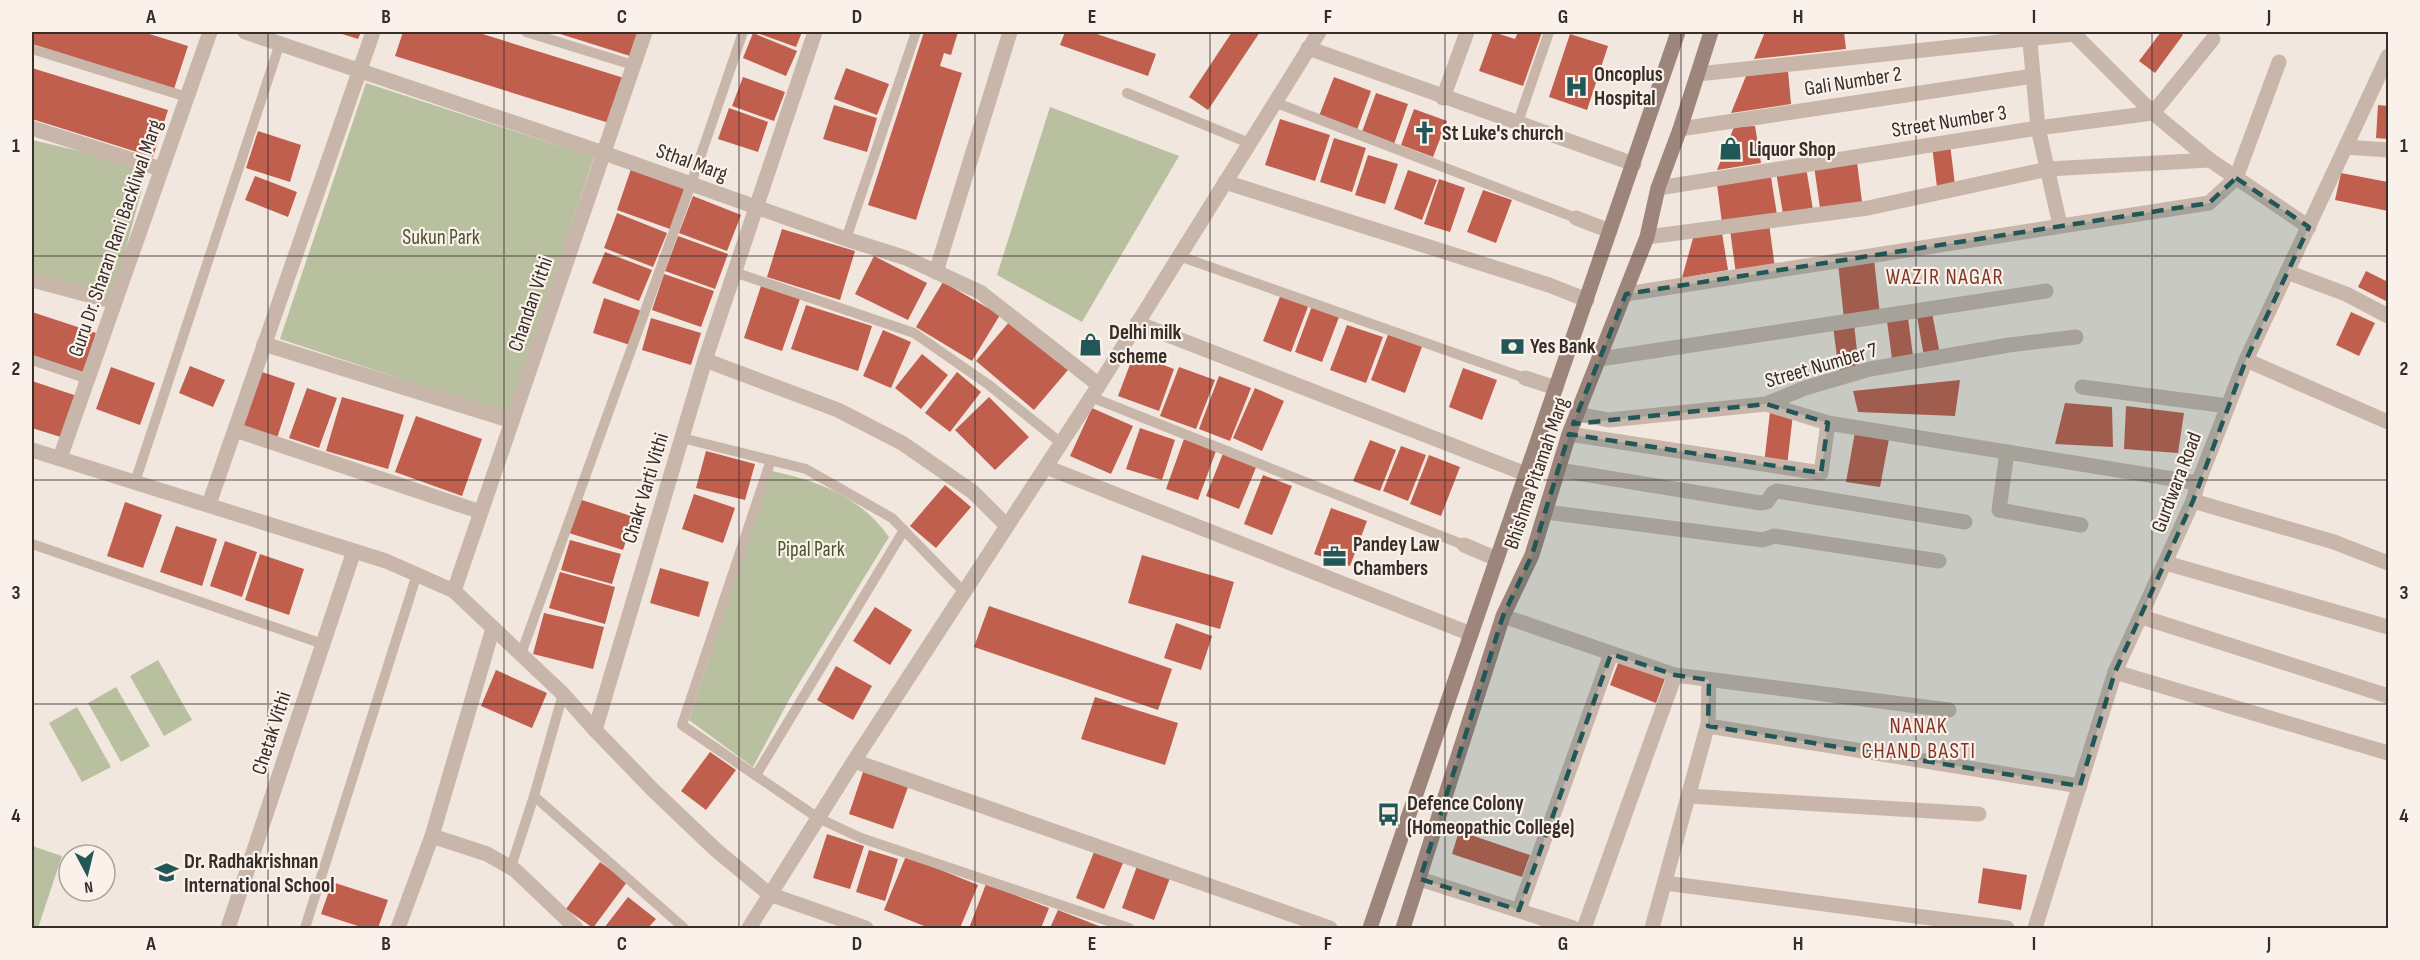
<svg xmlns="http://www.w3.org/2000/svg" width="2420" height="960" viewBox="0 0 2420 960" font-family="'Sofia Sans Condensed',sans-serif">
	<rect width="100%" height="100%" fill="#f1e7de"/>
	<g fill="#b8c09f">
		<path d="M366,83L594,157L508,414L280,339Z"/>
		<path d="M1050,107L1179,156L1082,322L997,275Z"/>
		<path d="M32,140L148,167L112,299L32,278Z"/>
		<path d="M772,471C818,481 861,497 889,537L790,698L753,767L689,720Z"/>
		<path d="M158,660L192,720L164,736L130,676Z"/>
		<path d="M116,687L150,746L121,762L88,703Z"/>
		<path d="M77,707L111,767L82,782L49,723Z"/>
		<path d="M32,846L62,856L38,928H32Z"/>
	</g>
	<g fill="#c05f4d">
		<path d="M32,32H143L188,46L174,89L32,44Z"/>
		<path d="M336,32H361L358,39Z"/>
		<path d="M403,32H476L624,78L609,123L395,56Z"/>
		<path d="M554,32H638L630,56Z"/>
		<path d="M754,32H802L796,47Z"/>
		<path d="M924,32H958L951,55L944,53L940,66L962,73L916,220L868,205Z"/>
		<path d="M1065,32H1091L1156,54L1148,76L1060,45Z"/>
		<path d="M1232,32H1260L1208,110L1189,97Z"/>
		<path d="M1493,32L1515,39L1518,32H1542L1523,86L1479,71Z"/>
		<path d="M1765,32H1844L1846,49L1754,59Z"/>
		<path d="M2161,32H2179L2183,35L2155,73L2139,61Z"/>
		<path d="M753,33L797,51L786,76L743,58Z"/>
		<path d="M1570,34L1608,46L1587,110L1549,97Z"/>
		<path d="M32,68L168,110L153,157L32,119Z"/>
		<path d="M846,68L889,84L877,115L834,99Z"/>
		<path d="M1788,71L1791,104L1731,113L1746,76Z"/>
		<path d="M743,77L785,92L774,121L732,106Z"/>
		<path d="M1334,77L1371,91L1357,130L1319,116Z"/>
		<path d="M1376,93L1408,104L1394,144L1362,132Z"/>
		<path d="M834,105L877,118L867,152L823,139Z"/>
		<path d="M2378,105L2388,106V139L2376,138Z"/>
		<path d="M729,108L768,122L758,152L718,139Z"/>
		<path d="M1414,109L1447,121L1433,157L1401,145Z"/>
		<path d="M1280,119L1330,135L1315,181L1265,165Z"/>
		<path d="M1755,126L1761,163L1717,170L1734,127Z"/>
		<path d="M258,131L301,145L290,182L246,168Z"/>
		<path d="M1334,138L1366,148L1352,192L1320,182Z"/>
		<path d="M1950,144L1955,185L1937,187L1932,146Z"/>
		<path d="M1368,155L1398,164L1385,204L1355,195Z"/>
		<path d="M1857,162L1862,202L1820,208L1814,166Z"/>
		<path d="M1806,167L1813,210L1783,214L1776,172Z"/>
		<path d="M631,169L685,188L670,229L617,210Z"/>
		<path d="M1408,170L1437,180L1422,220L1394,209Z"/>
		<path d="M2341,173L2388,182V211L2335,200Z"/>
		<path d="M255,176L297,192L288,217L245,200Z"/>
		<path d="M1771,177L1777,215L1722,223L1717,184Z"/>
		<path d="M1439,179L1465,188L1450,232L1424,224Z"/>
		<path d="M1483,190L1512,200L1496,243L1467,232Z"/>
		<path d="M693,196L741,215L727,251L679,233Z"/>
		<path d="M617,213L667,233L653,267L604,248Z"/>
		<path d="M1769,224L1775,268L1736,274L1730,230Z"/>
		<path d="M782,229L855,251L840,300L767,277Z"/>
		<path d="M1722,233L1728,270L1682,278L1693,238Z"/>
		<path d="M678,236L728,254L715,289L665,271Z"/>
		<path d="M605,252L652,270L639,301L592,283Z"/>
		<path d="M874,256L927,283L908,320L855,294Z"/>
		<path d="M1874,259L1880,315L1844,319L1838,263Z"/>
		<path d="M2366,271L2388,282V302L2358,287Z"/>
		<path d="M664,274L714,291L701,327L652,310Z"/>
		<path d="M943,282L1000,315L972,361L916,327Z"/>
		<path d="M761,286L800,299L782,351L744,338Z"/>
		<path d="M1281,294L1309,304L1291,352L1263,341Z"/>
		<path d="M604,298L642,311L630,345L593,333Z"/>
		<path d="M806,305L872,326L858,371L791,349Z"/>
		<path d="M1312,306L1339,317L1322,362L1295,352Z"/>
		<path d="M32,312L96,333L83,372L32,355Z"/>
		<path d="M2351,312L2375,323L2359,356L2336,345Z"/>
		<path d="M1932,313L1940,354L1924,357L1917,316Z"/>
		<path d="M651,318L701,333L691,365L642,350Z"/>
		<path d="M1908,318L1913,356L1892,359L1887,321Z"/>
		<path d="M1010,321L1068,370L1034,410L976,361Z"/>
		<path d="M1854,324L1859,369L1839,372L1833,326Z"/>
		<path d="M1347,325L1383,337L1366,383L1330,370Z"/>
		<path d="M883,330L911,342L891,388L863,376Z"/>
		<path d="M1389,332L1423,344L1405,393L1371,380Z"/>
		<path d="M922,354L948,375L921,409L895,388Z"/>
		<path d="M1134,354L1174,369L1159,411L1118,396Z"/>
		<path d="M190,366L225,380L213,407L179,393Z"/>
		<path d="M111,367L155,383L140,425L96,409Z"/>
		<path d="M1179,367L1215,380L1196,429L1160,416Z"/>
		<path d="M1463,368L1497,380L1482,420L1449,407Z"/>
		<path d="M259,371L295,383L277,438L241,426Z"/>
		<path d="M957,372L981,392L950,432L925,413Z"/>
		<path d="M1219,376L1251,388L1230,441L1199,429Z"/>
		<path d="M1960,380L1955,416L1858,412L1853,391Z"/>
		<path d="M32,381L77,396L64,438L32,428Z"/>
		<path d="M307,388L337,398L319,448L289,438Z"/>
		<path d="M1255,388L1284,401L1262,451L1233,438Z"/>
		<path d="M342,397L404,415L388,469L326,451Z"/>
		<path d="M989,397L1029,437L995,470L955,430Z"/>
		<path d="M2065,403L2112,407L2113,447L2055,444Z"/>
		<path d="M2126,406L2184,413L2178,453L2124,449Z"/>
		<path d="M1092,408L1133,426L1111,474L1070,456Z"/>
		<path d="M1770,412L1793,414L1787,466L1764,464Z"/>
		<path d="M416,416L482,439L462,496L395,472Z"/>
		<path d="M1140,428L1175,440L1162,480L1126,469Z"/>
		<path d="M1855,432L1889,439L1880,487L1846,482Z"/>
		<path d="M1184,439L1216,451L1198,500L1166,489Z"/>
		<path d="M1370,440L1396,450L1380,491L1353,481Z"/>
		<path d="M1401,446L1426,455L1408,501L1383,491Z"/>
		<path d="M706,451L755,464L745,500L696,488Z"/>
		<path d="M1224,451L1257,465L1239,509L1206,496Z"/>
		<path d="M1429,455L1460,467L1441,516L1410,504Z"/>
		<path d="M1263,475L1292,486L1272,535L1244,524Z"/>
		<path d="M945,485L971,507L936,548L910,526Z"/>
		<path d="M694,494L735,508L723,543L682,529Z"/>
		<path d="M579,499L634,517L623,550L569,533Z"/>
		<path d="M125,502L162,515L143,568L107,556Z"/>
		<path d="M1331,508L1367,521L1350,566L1314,554Z"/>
		<path d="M176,526L217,539L202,586L160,572Z"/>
		<path d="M570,540L621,554L612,584L561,570Z"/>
		<path d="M225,541L257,552L242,597L210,586Z"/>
		<path d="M260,554L304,569L289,615L245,600Z"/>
		<path d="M1142,555L1234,582L1220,629L1128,603Z"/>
		<path d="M660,568L709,582L699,617L650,603Z"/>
		<path d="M560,572L615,587L605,624L549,608Z"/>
		<path d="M989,606L1172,669L1158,710L974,647Z"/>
		<path d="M875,607L912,630L890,665L853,641Z"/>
		<path d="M544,613L604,627L593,669L533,654Z"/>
		<path d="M1176,623L1212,636L1201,670L1164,658Z"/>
		<path d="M1620,658L1666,676L1656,703L1610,685Z"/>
		<path d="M836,666L872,686L853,720L817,700Z"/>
		<path d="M496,670L547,693L532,728L481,706Z"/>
		<path d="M1095,697L1178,723L1165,765L1081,739Z"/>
		<path d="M710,752L736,770L706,810L681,791Z"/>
		<path d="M863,772L908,787L893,829L849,814Z"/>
		<path d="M1459,831L1530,855L1522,877L1452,854Z"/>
		<path d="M827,834L864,846L850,889L813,878Z"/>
		<path d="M869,850L898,859L885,901L856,892Z"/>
		<path d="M1094,852L1123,863L1104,909L1076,898Z"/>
		<path d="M906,856L978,885L960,928H929L884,910Z"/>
		<path d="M600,862L627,882L593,928L566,909Z"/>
		<path d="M1137,866L1170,878L1154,920L1122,908Z"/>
		<path d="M1983,868L2027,875L2021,910L1978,903Z"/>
		<path d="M332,882L388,900L378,928H364L321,914Z"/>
		<path d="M986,884L1049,908L1041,928H969Z"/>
		<path d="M628,897L656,919L648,928H604Z"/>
		<path d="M1058,910L1104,928H1050Z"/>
	</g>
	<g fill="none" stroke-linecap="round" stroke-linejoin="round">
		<g stroke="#c9b6aa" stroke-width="10">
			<path d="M526,32L633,65"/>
			<path d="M32,49L187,97"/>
			<path d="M1127,93L1249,143"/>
			<path d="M1274,102L1576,218"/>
			<path d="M1518,122L1549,32"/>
			<path d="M846,239L916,32"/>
			<path d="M1179,256L1525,378"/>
			<path d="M734,272L914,333L989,385L1061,443"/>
			<path d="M32,360L88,379"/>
			<path d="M1091,397L1464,545"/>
			<path d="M682,438L806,469L892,518L964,592"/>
			<path d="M771,460L682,725L818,818L861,838L1129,928"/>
			<path d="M135,482L280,43"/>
			<path d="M32,544L323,644"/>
			<path d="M521,654L691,184L743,32"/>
			<path d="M563,694L534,796L684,928"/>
			<path d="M756,775L904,530"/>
			<path d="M511,867L534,796"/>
			<path d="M305,928L417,574"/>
		</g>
		<g stroke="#c9b6aa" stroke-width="15">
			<path d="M245,32L604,153L846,239L906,258L980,292L1099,385"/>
			<path d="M815,32L705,360L595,730L653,790L716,850L769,894L866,928"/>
			<path d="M2029,32L2038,128L2060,225"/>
			<path d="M2072,32L2153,113L2210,160L2309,227"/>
			<path d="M1308,48L1634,164"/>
			<path d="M1698,74L2074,34"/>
			<path d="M1443,98L1467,32"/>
			<path d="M32,128L161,169"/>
			<path d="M1680,129L2033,76"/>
			<path d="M2346,147L2388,150"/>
			<path d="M1225,182L1549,285L1587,300"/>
			<path d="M1658,188L2038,128L2153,113L2213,39"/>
			<path d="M1576,218L1610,231"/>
			<path d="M1647,237L1868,208L2048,169L2210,160"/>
			<path d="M936,272L1010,32"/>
			<path d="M2287,272L2346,294L2388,316"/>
			<path d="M32,280L115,302"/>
			<path d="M1626,294L2209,203L2236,178L2279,62"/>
			<path d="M1137,323L1526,474"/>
			<path d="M264,344L512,421"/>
			<path d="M1600,359L2046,291"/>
			<path d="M705,360L838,410L902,443L973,492L1007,526"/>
			<path d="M2246,360L2388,422"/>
			<path d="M1525,378L1556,388"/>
			<path d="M2082,387L2228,406"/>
			<path d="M1766,404L1828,423L2198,483"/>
			<path d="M1577,414L1609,420L1766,404L1805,388L1870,369L2009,345L2076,337"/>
			<path d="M235,430L481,512"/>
			<path d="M1569,434L1821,473L1828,423"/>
			<path d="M32,450L386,561L454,591L563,694L595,730"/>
			<path d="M2007,452L1999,510L2081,525"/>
			<path d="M60,458L210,32"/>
			<path d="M1046,467L1471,634"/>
			<path d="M1559,470L1760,503L1767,502L1773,493L1777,491L1965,522"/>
			<path d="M2193,501L2334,542L2388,563"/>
			<path d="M209,504L373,32"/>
			<path d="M1546,512L1763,540L1774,536L1939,561"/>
			<path d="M1464,545L1497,559"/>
			<path d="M2166,563L2388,627"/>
			<path d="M454,591L645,32"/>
			<path d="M1503,616L1675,675L1949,710"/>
			<path d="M2142,617L2388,696"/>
			<path d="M2115,672L2388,753"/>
			<path d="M1708,726L2080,786"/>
			<path d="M854,761L1330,928"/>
			<path d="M1689,796L1979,814"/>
			<path d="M432,836L487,854L515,870L576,928"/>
			<path d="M1420,879L1573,928"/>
			<path d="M1665,883L2007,928"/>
			<path d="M1519,910L1611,654"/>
			<path d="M228,928L354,551"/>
			<path d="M398,928L432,836L493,628"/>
			<path d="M749,928L854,761L1099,385L1319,32"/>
			<path d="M1584,928L1675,675"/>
			<path d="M1652,928L1708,724L1709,680"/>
			<path d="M2035,928L2115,672L2193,501L2198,483L2246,360L2388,56"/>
		</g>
		<g stroke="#9d857c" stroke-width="15">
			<path d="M1370,928L1678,32"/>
			<path d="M1403,928L1503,616L1532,555L1569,434L1647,237L1658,188L1680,129L1711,32"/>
		</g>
	</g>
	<path fill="#215756" fill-opacity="0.2" stroke="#215756" stroke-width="4.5" stroke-dasharray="12 8" stroke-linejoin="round" d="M2236,178L2309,227L2246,360L2193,501L2115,672L2080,786L1708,726L1709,680L1675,675L1611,654L1519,910L1420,879L1503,616L1532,555L1569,434L1821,473L1828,423L1766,404L1573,424L1626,294L2209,203Z"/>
	<path fill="none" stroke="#372d29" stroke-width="1.5" stroke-opacity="0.55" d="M268,32V928M504,32V928M739,32V928M975,32V928M1210,32V928M1445,32V928M1681,32V928M1916,32V928M2152,32V928M32,256H2388M32,480H2388M32,704H2388"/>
	<defs>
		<symbol id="hospital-bare" viewBox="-9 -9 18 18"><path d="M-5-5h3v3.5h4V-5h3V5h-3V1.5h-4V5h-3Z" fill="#215756" stroke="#f9f1ea" stroke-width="2.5" paint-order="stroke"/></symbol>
		<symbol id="church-bare" viewBox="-9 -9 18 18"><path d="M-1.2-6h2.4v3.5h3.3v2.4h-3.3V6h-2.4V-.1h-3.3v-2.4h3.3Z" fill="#215756" stroke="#f9f1ea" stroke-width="2.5" paint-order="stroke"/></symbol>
		<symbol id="shop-bare" viewBox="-9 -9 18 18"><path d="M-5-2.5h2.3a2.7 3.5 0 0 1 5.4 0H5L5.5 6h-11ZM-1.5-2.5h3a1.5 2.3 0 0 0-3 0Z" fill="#215756" stroke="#f9f1ea" stroke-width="2.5" paint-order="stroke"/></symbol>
		<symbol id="bank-bare" viewBox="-9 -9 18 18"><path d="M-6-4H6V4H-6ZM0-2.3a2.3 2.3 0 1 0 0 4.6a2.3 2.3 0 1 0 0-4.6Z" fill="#215756" stroke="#f9f1ea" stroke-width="2.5" paint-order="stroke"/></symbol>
		<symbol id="office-bare" viewBox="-9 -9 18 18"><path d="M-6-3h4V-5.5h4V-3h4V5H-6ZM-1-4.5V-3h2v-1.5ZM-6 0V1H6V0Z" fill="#215756" stroke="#f9f1ea" stroke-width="2.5" paint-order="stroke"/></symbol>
		<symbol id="bus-bare" viewBox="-9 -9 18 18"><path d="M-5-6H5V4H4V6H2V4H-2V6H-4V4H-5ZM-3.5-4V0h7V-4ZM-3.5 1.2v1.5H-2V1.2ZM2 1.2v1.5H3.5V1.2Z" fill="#215756" stroke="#f9f1ea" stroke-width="2.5" paint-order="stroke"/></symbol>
		<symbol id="school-bare" viewBox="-9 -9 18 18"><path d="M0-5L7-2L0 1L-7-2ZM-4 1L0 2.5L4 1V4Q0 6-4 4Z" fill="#215756" stroke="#f9f1ea" stroke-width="2.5" paint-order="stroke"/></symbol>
	</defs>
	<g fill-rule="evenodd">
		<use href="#hospital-bare" x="1560" y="70" width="33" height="33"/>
		<use href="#church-bare" x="1408" y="116" width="33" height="33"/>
		<use href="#shop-bare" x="1714" y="132" width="33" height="33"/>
		<use href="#shop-bare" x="1074" y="328" width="33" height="33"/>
		<use href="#bank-bare" x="1496" y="330" width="33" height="33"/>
		<use href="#office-bare" x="1318" y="540" width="33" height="33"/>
		<use href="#bus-bare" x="1372" y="798" width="33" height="33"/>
		<use href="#school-bare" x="150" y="856" width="33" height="33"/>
	</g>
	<g text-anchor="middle" stroke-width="4.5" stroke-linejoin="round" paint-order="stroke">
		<g font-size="21" font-weight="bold" fill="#372d29" stroke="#f9f1ea" text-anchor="start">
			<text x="1594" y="81">Oncoplus<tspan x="1594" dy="24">Hospital</tspan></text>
			<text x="1442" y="140">St Luke's church</text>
			<text x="1749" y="156">Liquor Shop</text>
			<text x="1109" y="339">Delhi milk<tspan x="1109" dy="24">scheme</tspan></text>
			<text x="1530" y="353">Yes Bank</text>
			<text x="1353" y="551">Pandey Law<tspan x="1353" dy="24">Chambers</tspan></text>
			<text x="1407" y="810">Defence Colony<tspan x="1407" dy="24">(Homeopathic College)</tspan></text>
			<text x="184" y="868">Dr. Radhakrishnan<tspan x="184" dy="24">International School</tspan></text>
		</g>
		<g font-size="21" fill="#372d29" stroke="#f9f1ea">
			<text transform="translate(1853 81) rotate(-9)" y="7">Gali Number 2</text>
			<text transform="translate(1949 121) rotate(-9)" y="7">Street Number 3</text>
			<text transform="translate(692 162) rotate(20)" y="7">Sthal Marg</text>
			<text transform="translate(115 238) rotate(-71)" y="7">Guru Dr. Sharan Rani Backliwal Marg</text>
			<text transform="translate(530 304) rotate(-71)" y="7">Chandan Vithi</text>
			<text transform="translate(1821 365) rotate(-16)" y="7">Street Number 7</text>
			<text transform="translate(1536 473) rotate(-71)" y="7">Bhishma Pitamah Marg</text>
			<text transform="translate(2176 482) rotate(-69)" y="7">Gurdwara Road</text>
			<text transform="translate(645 488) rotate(-73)" y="7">Chakr Varti Vithi</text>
			<text transform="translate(271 733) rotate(-72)" y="7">Chetak Vithi</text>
		</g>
		<g font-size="21" fill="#4a542e" stroke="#f9f1ea">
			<text x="441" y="244">Sukun Park</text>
			<text x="811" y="556">Pipal Park</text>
		</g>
		<g font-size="22" letter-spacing="1.5" fill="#833426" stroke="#f9f1ea">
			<text x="1945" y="284">WAZIR NAGAR</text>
			<text x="1919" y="733">NANAK<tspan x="1919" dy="25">CHAND BASTI</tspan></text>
		</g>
	</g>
	<rect width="2420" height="960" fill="none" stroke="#f9f1ea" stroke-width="66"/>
	<g transform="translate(87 873) rotate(173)"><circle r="28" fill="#f9f1ea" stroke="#aba39d" stroke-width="1.5"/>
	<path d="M0-4.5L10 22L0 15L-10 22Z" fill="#215756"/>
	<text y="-9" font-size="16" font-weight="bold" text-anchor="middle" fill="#372d29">N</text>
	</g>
	<rect x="33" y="33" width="2354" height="894" fill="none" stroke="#372d29" stroke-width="2"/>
	<g font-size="20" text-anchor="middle" font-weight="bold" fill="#372d29">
		<text x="151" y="23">A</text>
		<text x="386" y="23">B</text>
		<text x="622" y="23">C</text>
		<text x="857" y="23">D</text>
		<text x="1092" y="23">E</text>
		<text x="1328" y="23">F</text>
		<text x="1563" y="23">G</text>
		<text x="1798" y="23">H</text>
		<text x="2034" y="23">I</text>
		<text x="2269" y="23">J</text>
		<text x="16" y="152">1</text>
		<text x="2404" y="152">1</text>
		<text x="16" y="375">2</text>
		<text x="2404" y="375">2</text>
		<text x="16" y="599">3</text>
		<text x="2404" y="599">3</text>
		<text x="16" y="822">4</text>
		<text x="2404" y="822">4</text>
		<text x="151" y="950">A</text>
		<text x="386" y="950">B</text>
		<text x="622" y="950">C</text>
		<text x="857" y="950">D</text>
		<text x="1092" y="950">E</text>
		<text x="1328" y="950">F</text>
		<text x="1563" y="950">G</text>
		<text x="1798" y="950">H</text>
		<text x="2034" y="950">I</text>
		<text x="2269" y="950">J</text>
	</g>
</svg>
